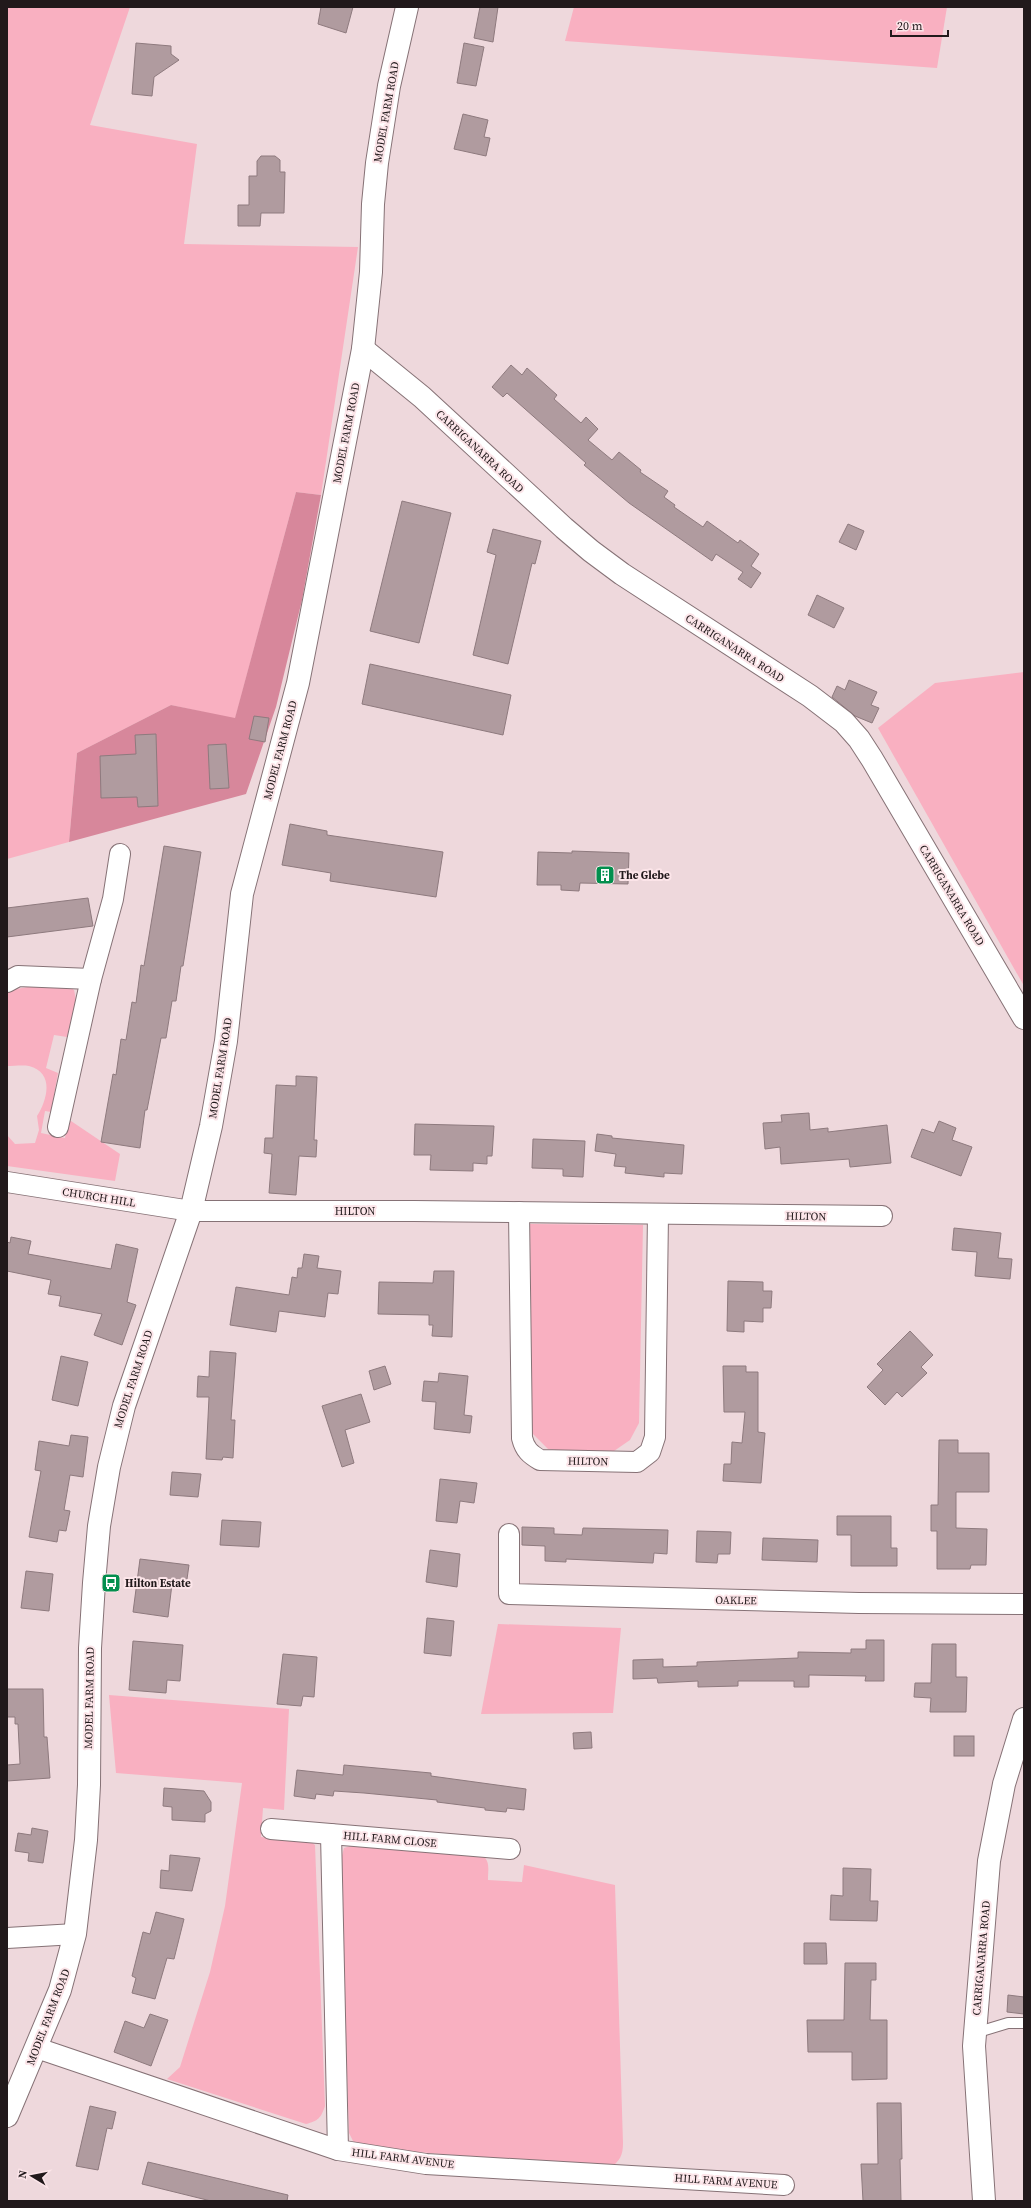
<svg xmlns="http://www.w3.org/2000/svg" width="1031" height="2208" viewBox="0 0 1031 2208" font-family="'Source Serif 4',serif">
	<rect width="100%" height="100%" fill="#eed8dc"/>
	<g fill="#f9b0c1">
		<path d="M7,7H130L90,125L197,144L184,244L358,247L321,495L296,492L235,719L171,705L77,753L69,842L7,859Z"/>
		<path d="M574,7H947L937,68L565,41Z"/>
		<path d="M1024,672V986L878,728L935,683Z"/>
		<path d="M60,981L74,990L76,1000L67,1037L54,1035L46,1068L58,1073L51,1112L45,1111L41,1133L65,1138L68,1121H71L120,1154L115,1181L7,1166V1135L15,1144L35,1143L39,1130L37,1116C47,1100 55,1073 29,1066C23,1065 14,1066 7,1066V993L11,990Z"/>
		<path d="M530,1224L643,1225L639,1423L630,1440L614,1451L587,1454L548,1449L532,1433Z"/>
		<path d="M498,1624L621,1628L613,1713L481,1714Z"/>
		<path d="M109,1695L289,1709L284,1810L263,1808L261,1837L311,1842L315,1845L325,2106C321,2118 318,2121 306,2124L167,2079L180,2067L210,1972L225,1906L242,1783L116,1773Z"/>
		<path d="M357,1844L479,1853C491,1860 488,1867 488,1880L522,1882L524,1865L615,1885L623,2143C623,2155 620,2162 609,2168L359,2147L353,2141L349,2133L340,1863L344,1848Z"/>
	</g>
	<path fill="#d7879b" d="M296,492L321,495L302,600L276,707L246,794L69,842L77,753L171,705L235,718Z"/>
	<g fill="#b09b9f" stroke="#8e7a7e">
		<path d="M321,7H353L346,33L318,24Z"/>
		<path d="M480,7H498L493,42L474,38Z"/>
		<path d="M136,43L171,46V54L179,60L154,77L152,96L132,94Z"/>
		<path d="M464,43L484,47L476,86L457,83Z"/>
		<path d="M463,114L488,120L484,137L490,138L486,156L454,149Z"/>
		<path d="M261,156H275L280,160V172H285L284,213H261L260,226H238V205H249V176H257V161Z"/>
		<path d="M511,365L522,375L527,368L557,395L554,399L581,423L586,417L598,429L588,440L612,460L619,452L641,470L640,472L668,491L664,497L675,505L674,507L703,527L707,521L738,543L740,540L759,554L751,566L761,573L751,588L738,579L743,572L716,554L712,561L629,503L584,465L586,463L507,393L503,397L492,387Z"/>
		<path d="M402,501L451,513L419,643L370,631Z"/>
		<path d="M848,524L864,531L856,550L839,542Z"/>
		<path d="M493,529L541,541L535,564L532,563L508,664L473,655L496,555L487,552Z"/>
		<path d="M817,595L844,608L834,628L808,615Z"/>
		<path d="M370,664L511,695L503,735L362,704Z"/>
		<path d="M849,680L877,692L871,705L879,708L872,723L855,716L832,697L837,686L845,690Z"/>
		<path d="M254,716L269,718L265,742L249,739Z"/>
		<path d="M156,734L158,806L138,807L137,797L101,798L100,756L136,754L135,735Z"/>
		<path d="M226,744L229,788L210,789L208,745Z"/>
		<path d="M290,824L327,831V835L443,852L436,897L330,881L331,873L282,865Z"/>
		<path d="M164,846L201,852L183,966H181L176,1001H172L166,1038H161L147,1110H145L140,1148L101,1142L113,1074L116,1075L121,1039L126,1040L132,1002L136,1003L141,965L144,966Z"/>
		<path d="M572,851L629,853L628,884L580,883L579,891L561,890V885H537L538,852L572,853Z"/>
		<path d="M88,898L93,926L7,937V908Z"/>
		<path d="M296,1076L317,1077L314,1140H317L316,1157L299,1156L296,1195L269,1193L272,1154L264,1153L265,1138H273L276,1085L296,1086Z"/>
		<path d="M809,1113L810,1130L828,1128V1132L887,1125L891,1163L850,1167L849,1159L781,1164L780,1147L765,1149L763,1123L782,1122L781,1115Z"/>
		<path d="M939,1121L956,1128L952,1140L972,1147L961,1176L911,1157L922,1129L934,1133Z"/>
		<path d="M415,1124L494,1126L492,1156H487V1164L473,1163V1171L430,1170L431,1155H414Z"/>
		<path d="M597,1134L612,1136V1138L684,1145L682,1174L664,1173V1177L625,1173L626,1167L614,1166L616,1154L595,1151Z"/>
		<path d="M533,1139L585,1141L583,1177L563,1176V1169L532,1168Z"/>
		<path d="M954,1228L1001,1233L998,1258L1012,1259L1010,1279L975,1276L977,1252L952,1250Z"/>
		<path d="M11,1237L31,1241L28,1254L111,1269L116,1244L138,1249L127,1302L136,1305L122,1345L94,1335L102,1314L59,1306L61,1296L48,1294L51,1280L7,1271V1242L10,1243Z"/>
		<path d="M304,1254L319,1256L317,1268L341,1271L338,1294L328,1293L325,1317L279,1311L276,1332L230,1325L236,1287L289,1295L292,1277L297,1278L298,1268H302Z"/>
		<path d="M434,1271H454L452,1337L432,1336L433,1325H429V1315L378,1314L379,1282L433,1283Z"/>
		<path d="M728,1281L763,1282V1291H772L771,1308H763V1322L744,1321V1332L727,1331Z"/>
		<path d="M910,1331L933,1355L921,1367L927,1373L902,1397L897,1392L885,1405L867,1387L883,1370L877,1364Z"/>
		<path d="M210,1351L236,1353L231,1420H235L233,1458L223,1457L222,1460L206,1459L209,1397H197L198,1376L209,1377Z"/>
		<path d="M61,1356L88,1362L78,1406L52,1400Z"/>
		<path d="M385,1366L391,1384L374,1390L369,1371Z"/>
		<path d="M723,1366H746V1372H758V1432L765,1433L761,1483L723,1481L724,1464H731L732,1442L742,1443L745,1412H724Z"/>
		<path d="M439,1373L468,1376L464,1415L472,1416L470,1433L434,1429L436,1402L422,1401L424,1381L438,1382Z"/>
		<path d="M361,1394L370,1422L345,1430L354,1463L342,1467L322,1406Z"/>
		<path d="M71,1435L88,1437L83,1477L70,1475L64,1510L70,1511L66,1531L59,1530L57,1542L29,1537L41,1471L35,1470L39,1441L69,1446Z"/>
		<path d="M939,1440H958V1453H989V1492H956V1528L987,1529L986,1565H971L970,1569H937V1531H931V1505H938Z"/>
		<path d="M172,1472L201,1474L198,1497L170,1495Z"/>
		<path d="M440,1479L477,1483L474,1503L460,1501L457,1523L436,1521Z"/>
		<path d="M837,1516H891V1548H897V1566H851V1535H837Z"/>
		<path d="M222,1520L261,1522L259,1547L220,1545Z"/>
		<path d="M522,1527L554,1528V1534L582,1535L583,1528L668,1530L667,1554L654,1553L653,1563L566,1559V1562L545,1561V1546L522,1545Z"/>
		<path d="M697,1531L731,1532L730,1554H718L717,1563L696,1562Z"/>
		<path d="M763,1538L818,1540L817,1562L762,1560Z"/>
		<path d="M430,1550L460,1554L457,1587L426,1582Z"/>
		<path d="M140,1559L189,1565L186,1586L172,1584L168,1617L133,1612Z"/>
		<path d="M26,1571L53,1574L49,1611L21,1608Z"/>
		<path d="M427,1618L454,1621L451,1656L424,1653Z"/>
		<path d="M866,1640H884V1681H865L866,1676L809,1675V1687H794V1681H738V1686L698,1687V1681L658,1683L657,1678L633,1679V1660L663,1659V1667L697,1666V1662L798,1658V1652L851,1653V1649H866Z"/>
		<path d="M133,1641L183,1645L180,1681L167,1680L166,1693L129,1690Z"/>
		<path d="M932,1644H956V1677H967L966,1712H930L931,1698L914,1697L915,1683H931Z"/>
		<path d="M283,1654L317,1657L314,1697L303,1696L301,1706L277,1704Z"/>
		<path d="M7,1689H43L44,1737H47L50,1778L7,1781V1765L20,1764L18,1724H15V1717H7Z"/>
		<path d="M591,1732L592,1748L574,1749L573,1733Z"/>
		<rect x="954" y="1736" width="20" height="20"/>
		<path d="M344,1765L431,1773V1776L526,1789L524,1810L507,1808L506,1812L485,1810V1808L437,1802V1800L364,1793L334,1791L333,1796L316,1794L315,1799L294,1796L297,1770L343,1775Z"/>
		<path d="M164,1788L204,1791L211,1802V1811L205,1814V1822L172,1820V1807L163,1806Z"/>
		<path d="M32,1828L48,1831L43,1863L28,1861L29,1853L15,1851L18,1833L31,1835Z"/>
		<path d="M170,1855L200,1858L192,1891L160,1888L161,1870L169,1871Z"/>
		<path d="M843,1868L871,1869L870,1901H878L877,1921L830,1920L831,1895L843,1896Z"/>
		<path d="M156,1912L184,1919L174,1959L167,1958L155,1999L132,1993L136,1978L132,1976L143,1932L150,1934Z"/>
		<path d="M804,1943H826L827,1964H804Z"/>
		<path d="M845,1963H876V1980H871L870,2020H887V2079L852,2080V2052H808L807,2020H844Z"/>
		<path d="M1008,1995L1024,1997V2014L1007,2012Z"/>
		<path d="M150,2014L168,2020L151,2066L114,2052L125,2021L144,2028Z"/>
		<path d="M877,2103H901L902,2159H900L901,2201H863L861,2164H878Z"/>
		<path d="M90,2106L116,2112L112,2129L107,2128L98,2170L76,2166Z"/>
		<path d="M148,2162L288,2195L287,2201H211L142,2184Z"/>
	</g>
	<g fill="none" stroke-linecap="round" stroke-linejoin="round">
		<defs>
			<path id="lane" d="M975,2033L1008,2023H1024"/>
			<g id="street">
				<path d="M7,982L18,976L91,979"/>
				<path d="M58,1127L91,979L113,899L120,854"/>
				<path d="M7,1182L191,1211H414L882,1216"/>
				<path d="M519,1212L522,1438C525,1450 530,1454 540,1460L637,1462L650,1452L655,1437L658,1214"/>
				<path d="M509,1534V1594L859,1603L1024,1604"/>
				<path d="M271,1829L510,1849"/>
				<path d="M331,1834L338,2150"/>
				<path d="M7,1938L75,1934"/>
				<path d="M37,2048L338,2150L426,2164L784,2185"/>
			</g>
			<g id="secondary">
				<path d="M363,349L422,397L564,528L591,551L622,574L810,696L844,722L859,739L872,759L1024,1018"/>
				<path d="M7,2116L60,1990L75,1934L86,1840L89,1785L90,1648L94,1583L99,1526L109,1467L124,1406L191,1211L211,1126L226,1041L242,894L298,683L363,349L371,272L373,204L377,163L389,86L407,7"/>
				<path d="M984,2201L974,2046L989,1861L1004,1784L1024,1719"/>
			</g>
		</defs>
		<use href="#lane" stroke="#867276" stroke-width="12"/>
		<use href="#street" stroke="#867276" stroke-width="22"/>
		<use href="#secondary" stroke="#867276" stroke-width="24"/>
		<use href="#lane" stroke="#fff" stroke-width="10"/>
		<use href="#street" stroke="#fff" stroke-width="20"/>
		<use href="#secondary" stroke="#fff" stroke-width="22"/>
	</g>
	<defs>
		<symbol id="building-square" viewBox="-11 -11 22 22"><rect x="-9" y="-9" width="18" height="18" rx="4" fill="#038f4e" stroke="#fce5e9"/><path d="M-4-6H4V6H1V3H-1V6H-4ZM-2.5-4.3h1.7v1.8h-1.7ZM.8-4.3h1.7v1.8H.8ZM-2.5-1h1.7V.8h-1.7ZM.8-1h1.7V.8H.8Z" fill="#fff"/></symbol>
		<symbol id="bus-square" viewBox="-11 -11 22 22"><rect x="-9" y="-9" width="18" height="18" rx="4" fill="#038f4e" stroke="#fce5e9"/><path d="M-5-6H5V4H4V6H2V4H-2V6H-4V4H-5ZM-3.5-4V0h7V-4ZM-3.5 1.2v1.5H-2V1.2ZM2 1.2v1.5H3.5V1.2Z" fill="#fff"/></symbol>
	</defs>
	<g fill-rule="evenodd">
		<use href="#building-square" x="594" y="864" width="22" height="22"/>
		<use href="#bus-square" x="100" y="1572" width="22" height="22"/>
	</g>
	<g text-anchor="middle" stroke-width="4" stroke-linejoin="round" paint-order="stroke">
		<g font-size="11" fill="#21191b" stroke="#fce5e9">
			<text transform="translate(386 112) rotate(-80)" y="4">MODEL FARM ROAD</text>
			<text transform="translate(346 433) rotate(-79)" y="4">MODEL FARM ROAD</text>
			<text transform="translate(480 451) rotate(43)" y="4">CARRIGANARRA ROAD</text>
			<text transform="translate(735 648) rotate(33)" y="4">CARRIGANARRA ROAD</text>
			<text transform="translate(280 750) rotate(-75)" y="4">MODEL FARM ROAD</text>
			<text transform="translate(952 895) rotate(59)" y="4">CARRIGANARRA ROAD</text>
			<text transform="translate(220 1068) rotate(-81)" y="4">MODEL FARM ROAD</text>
			<text transform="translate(99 1197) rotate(9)" y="4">CHURCH HILL</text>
			<text x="355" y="1215">HILTON</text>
			<text transform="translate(806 1216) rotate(1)" y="4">HILTON</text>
			<text transform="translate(133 1379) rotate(-72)" y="4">MODEL FARM ROAD</text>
			<text transform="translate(588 1461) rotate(1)" y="4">HILTON</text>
			<text transform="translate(736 1600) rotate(1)" y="4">OAKLEE</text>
			<text transform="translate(89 1698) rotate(-89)" y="4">MODEL FARM ROAD</text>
			<text transform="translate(390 1839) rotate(5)" y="4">HILL FARM CLOSE</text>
			<text transform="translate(981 1958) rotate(-85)" y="4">CARRIGANARRA ROAD</text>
			<text transform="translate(48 2017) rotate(-69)" y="4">MODEL FARM ROAD</text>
			<text transform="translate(403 2158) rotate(7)" y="4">HILL FARM AVENUE</text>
			<text transform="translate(726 2181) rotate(4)" y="4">HILL FARM AVENUE</text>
		</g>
		<g font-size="11" font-weight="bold" fill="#21191b" stroke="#fce5e9" text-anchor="start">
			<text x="619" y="879">The Glebe</text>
			<text x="125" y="1587">Hilton Estate</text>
		</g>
	</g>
	<rect width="1031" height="2208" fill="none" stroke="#21191b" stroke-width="16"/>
	<g transform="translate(32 2176) rotate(280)" stroke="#fce5e9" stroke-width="3" paint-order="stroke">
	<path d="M0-3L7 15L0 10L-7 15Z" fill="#21191b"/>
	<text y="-6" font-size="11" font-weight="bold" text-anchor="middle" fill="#21191b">N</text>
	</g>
	<path d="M891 30v6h57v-6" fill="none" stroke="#21191b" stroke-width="2"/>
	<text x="897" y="30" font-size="12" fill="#21191b" stroke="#fce5e9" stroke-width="3" paint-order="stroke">20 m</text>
</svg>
